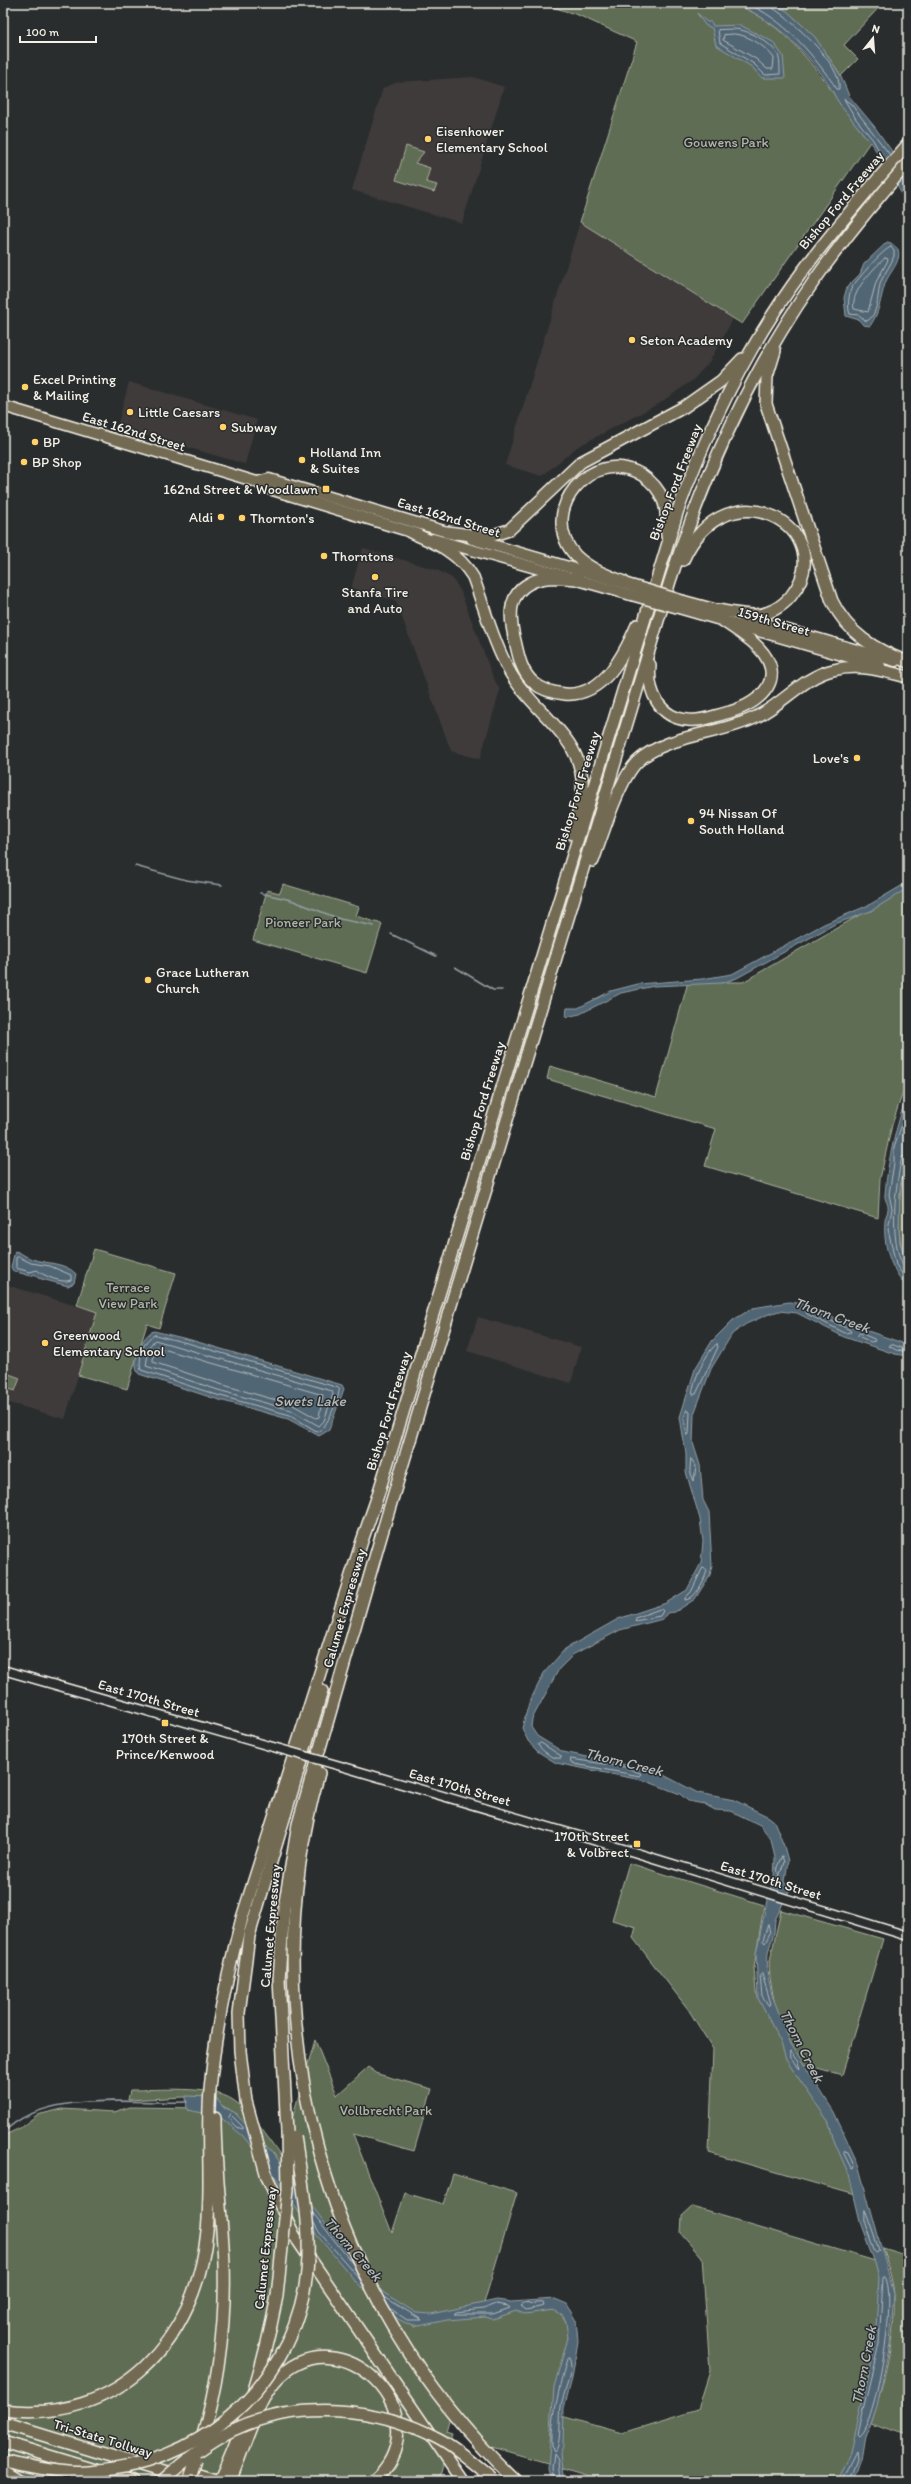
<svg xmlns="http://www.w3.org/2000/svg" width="911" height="2484" viewBox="0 0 911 2484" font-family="Itim,sans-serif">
	<rect width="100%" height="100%" fill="#2a2d2e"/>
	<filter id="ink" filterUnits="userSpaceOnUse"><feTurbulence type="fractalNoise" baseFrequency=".025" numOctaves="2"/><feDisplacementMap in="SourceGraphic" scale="8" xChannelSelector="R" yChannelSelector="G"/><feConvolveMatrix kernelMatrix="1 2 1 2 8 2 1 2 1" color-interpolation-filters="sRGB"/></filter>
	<g filter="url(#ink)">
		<g fill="#3f3b3a">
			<path d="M473,77L504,87L462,223L352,190L383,88L398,82Z"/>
			<path d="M580,222L733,319L709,362L693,380L660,403L577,447L542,476L505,465Z"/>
			<path d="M129,382L257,420L245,464L117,427Z"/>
			<path d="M363,548L437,570L452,578L460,590L493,677L500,690L480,759L451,751L396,601L351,588Z"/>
			<path d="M3,1284L97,1312L65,1419L3,1401Z"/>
			<path d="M478,1317L581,1347L571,1383L467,1351Z"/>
		</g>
		<g fill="#606d55" stroke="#aaaf9e">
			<path d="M496,3H732C799,27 827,91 870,142L742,324L580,222L637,42L578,15L543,4L495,6Z"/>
			<path d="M773,3H883L844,45L858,59L841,76C822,46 804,21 773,3Z"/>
			<path d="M406,146L424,152L415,163L430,168L426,182L437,185L434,192L396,180Z"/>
			<path d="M283,884L359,907L356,916L382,924L367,973L253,940L267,890L280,893Z"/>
			<path d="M908,887V1077L892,1125L880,1179L878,1218L705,1166L716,1129L547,1079L550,1066L656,1097L688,982H743Z"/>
			<path d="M908,1151V1267C892,1234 900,1185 908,1151Z"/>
			<path d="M94,1249L176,1273L159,1328L147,1324L127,1389L78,1375L97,1312L77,1305Z"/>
			<path d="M9,1374L20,1378L15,1391L4,1387Z"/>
			<path d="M629,1863L764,1905L754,1968L756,1992L788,2054L816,2095L851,2167L859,2196L709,2153L713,2049L688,2009L633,1938L636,1927L612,1920Z"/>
			<path d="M781,1910L883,1939L842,2075L800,2063L776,2012L770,1978L769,1965Z"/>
			<path d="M315,2040L337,2095L368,2067L378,2074L432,2089L414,2151L353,2134L392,2233L405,2193L443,2204L453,2174L517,2193L481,2313L416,2316L406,2308L414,2327L441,2318L547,2307C559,2311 566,2316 568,2330C570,2341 564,2350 563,2360C557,2394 555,2430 551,2464L488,2446L453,2406L446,2431L452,2433L439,2481H3V2136L20,2128L37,2115L62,2109L114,2112L130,2107L202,2108L239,2125L237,2114L212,2100L184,2097L128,2100L130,2090C157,2090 211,2085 233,2100C252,2112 268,2138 281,2156Z"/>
			<path d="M692,2207L882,2263L888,2283L852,2457L837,2481H605L556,2466L558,2415L621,2433L698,2409L710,2371L702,2257L681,2233L682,2216Z"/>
			<path d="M882,2248L908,2256V2436L871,2424C883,2384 896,2338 894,2295C893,2280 887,2263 882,2248Z"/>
		</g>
		<g fill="#516675" stroke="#929ea3">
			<path d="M732,3H773L787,11L815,37L841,76L849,96L874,126L908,174V204C895,184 884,160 869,141C860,129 850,118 841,106C835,97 831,88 825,79C802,47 771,17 732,3Z"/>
			<path d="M697,13L707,22H711L713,26L740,25L773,42L783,56L785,78H762L752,67L716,45L712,28L705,25Z"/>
			<path d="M887,242L891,243L898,249C902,262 889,272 885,284C880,299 880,312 870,326L863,325L859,320L846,316L844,298L847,287L860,274L864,264Z"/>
			<path d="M908,882V888L871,911L835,924L737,978L722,983L654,986L621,993L580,1014L566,1017L567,1008H578L611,991L638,984L702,979L732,974L824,924L869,905Z"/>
			<path d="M908,1092V1151L900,1186L899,1230L900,1243L908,1267V1287C890,1270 883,1245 885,1221C885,1217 888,1213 888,1209C889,1204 884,1200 885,1194C888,1158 896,1127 908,1092Z"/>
			<path d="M15,1251C21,1252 25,1257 32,1259C46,1264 65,1262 76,1274L74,1283L68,1286L38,1278L35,1274L31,1276L13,1271L11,1267Z"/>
			<path d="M789,1302L804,1304L851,1325L908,1345V1356L895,1354L844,1337L797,1313L779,1311L769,1314L746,1324L732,1334L711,1369L694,1414L693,1443L700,1465L703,1500L709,1512L712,1566L710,1575L695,1599L675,1612L667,1613L663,1619L620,1630L574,1654L559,1669L532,1719L531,1727L537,1736L563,1752L656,1771L698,1793L734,1800L769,1817L774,1821L784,1846L788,1861L785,1881L789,1891L775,1920L774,1933L768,1952L767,1971L772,1995L791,2044L834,2112L858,2164L894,2294L890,2343L877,2406L871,2424L865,2435L861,2460L853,2480L837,2481L850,2452L875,2343L879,2278L875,2263L861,2225L849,2175L835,2143L828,2121L786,2060L781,2043L758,1998L756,1954L767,1900L774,1878L775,1858L771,1839L760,1825L731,1811L715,1810L704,1804L688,1801L680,1794L646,1781L556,1763L537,1751L528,1741L522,1728L529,1703L544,1673L565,1649L618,1619L666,1603L687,1590L701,1563L703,1541L700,1519L686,1472V1454L680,1417L695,1369L712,1341L733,1320L753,1308Z"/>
			<path d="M154,1331L191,1340L342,1385L344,1389L329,1430L319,1436L288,1419L216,1399L139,1374C130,1365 142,1334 154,1331Z"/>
			<path d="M186,2096L212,2097L217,2099L224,2108L234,2112L274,2154L332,2233L370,2279L384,2293L416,2313L431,2314L497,2300L511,2302L555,2299L567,2304L576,2320L578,2341L572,2379L564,2408L563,2446L560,2454L564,2481H551L548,2469L554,2387L568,2338L566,2322L563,2315L553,2310L525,2314L516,2311L493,2319L485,2317L447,2320L419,2326L406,2323L398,2319L356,2282L316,2234L310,2223L300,2214L273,2173L243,2136L219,2116L187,2110Z"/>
		</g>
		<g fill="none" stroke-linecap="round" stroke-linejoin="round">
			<g stroke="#b3b9ba" stroke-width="1">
				<path d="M745,3C783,17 814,56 837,89H839C843,65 791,20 773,8L772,3"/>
				<path d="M735,29C749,30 771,42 778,55C780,59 780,70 780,74L765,75L754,64L720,43L718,30Z"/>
				<path d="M735,34C749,35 766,47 774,58L773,69H767L756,59L723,40L724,35Z"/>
				<path d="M885,161L873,140L856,119L844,99L851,104L890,155"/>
				<path d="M891,247L894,251V256C891,265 885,272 881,281C877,292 879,317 866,321L859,315L850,314C847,308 849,292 852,287C858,279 883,249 891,247Z"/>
				<path d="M885,258L888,259L887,262L876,282L868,312L854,309C850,292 873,269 885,258Z"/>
				<path d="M908,1106L894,1148V1163L889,1194L892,1209L888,1229L896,1265L908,1282"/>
				<path d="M908,1154L902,1157C895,1187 889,1238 903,1266L908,1267"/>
				<path d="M19,1257L31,1263L50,1266L71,1275V1280C62,1284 44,1276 37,1270L30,1272L16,1268V1258Z"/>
				<path d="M809,1310L850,1330L851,1332L845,1333L807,1314L806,1311Z"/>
				<path d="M860,1333L874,1339L875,1341L871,1342L858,1336Z"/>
				<path d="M155,1335L191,1344L339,1388C341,1394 326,1430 318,1432L290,1415L217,1395L141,1370C138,1360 143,1338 155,1335Z"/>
				<path d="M155,1340L332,1391L333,1394L324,1421L319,1426L291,1410L218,1390L146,1366L149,1347Z"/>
				<path d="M717,1344L718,1347L696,1394L693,1395C690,1386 708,1348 717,1344Z"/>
				<path d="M156,1347L323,1395L319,1417L316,1418L293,1405L220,1384L153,1362Z"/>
				<path d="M908,1348L906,1350L891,1344L889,1346L896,1350L908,1352"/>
				<path d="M687,1410L690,1412L689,1434L687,1436L684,1418Z"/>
				<path d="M691,1459L696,1466L694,1481L690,1471Z"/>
				<path d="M703,1568L707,1570C705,1579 696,1599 685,1600V1598L691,1592Z"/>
				<path d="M661,1609L663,1611L660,1616L635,1621L636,1618Z"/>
				<path d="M541,1743L561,1756V1758C554,1760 542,1751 538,1745Z"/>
				<path d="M571,1759L625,1767L642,1774L640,1776L575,1764L571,1762Z"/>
				<path d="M782,1856L784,1862L779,1877L777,1868Z"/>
				<path d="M768,1925L770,1933L765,1943L763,1941Z"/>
				<path d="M762,1974L771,2004L769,2006L762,1996L760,1976Z"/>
				<path d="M790,2051L798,2062L800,2069L790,2058Z"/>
				<path d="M230,2114L243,2127V2129L236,2127L228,2118Z"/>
				<path d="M845,2151L848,2152L854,2166L853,2169L851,2168L844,2154Z"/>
				<path d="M865,2210L879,2250L877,2253L875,2252L865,2224Z"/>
				<path d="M313,2213L356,2268"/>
				<path d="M313,2221L319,2232L365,2285"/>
				<path d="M885,2277C898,2294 876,2424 859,2436L857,2434L879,2344L883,2278Z"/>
				<path d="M386,2298L422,2320H407L392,2310"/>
				<path d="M543,2303L544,2306L526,2310L521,2306L524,2304Z"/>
				<path d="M497,2304L508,2306L510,2308L493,2314H454L456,2312L483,2309Z"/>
				<path d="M569,2358C576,2370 562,2394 561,2407C559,2417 562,2447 554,2452C546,2439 562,2376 567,2359Z"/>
				<path d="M554,2481L552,2468L554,2454L558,2460L560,2481"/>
				<path d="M841,2481L856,2451L857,2459L849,2481"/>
			</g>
			<g stroke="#929ea3" stroke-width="1.5">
				<path d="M135,866L186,880L222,885"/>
				<path d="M260,893L291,900L340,919L374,926"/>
				<path d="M391,934L436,956"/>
				<path d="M455,967L493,990H502"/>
				<path d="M3,2133C44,2089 131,2104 187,2102"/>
			</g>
			<defs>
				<g id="minor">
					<path d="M3,1670L273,1747"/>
					<path d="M344,1767L627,1850L908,1936"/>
				</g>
				<g id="major">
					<path d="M3,406L257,482L266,488L418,534"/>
					<path d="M257,482L269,479L454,534"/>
					<path d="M433,539L631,595"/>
					<path d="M472,539L634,586"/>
					<path d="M684,601L725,612"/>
					<path d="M682,609L880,666"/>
					<path d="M743,617L895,661"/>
				</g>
				<g id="highway">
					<path d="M775,351L767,377L766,404L832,601C848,634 875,650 908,662"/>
					<path d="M410,532C436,543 458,552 473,577C485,609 494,645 511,674C535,715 587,738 582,793C581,807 575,821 572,834"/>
					<path d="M447,532L487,537L509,530L581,462L684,407L721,381L742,359"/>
					<path d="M683,560C728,461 843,531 791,596C782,607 768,615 754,615C742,615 729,612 717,610"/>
					<path d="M578,579C562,578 545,575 530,583C505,596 510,622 516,645C519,658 522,673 534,683C542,690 554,693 565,694C603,697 624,655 637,625"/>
					<path d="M624,582C607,575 589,569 576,556C535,513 592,444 642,475C651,481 659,489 663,500C668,511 666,525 667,536"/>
					<path d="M650,665C647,691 659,718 688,720C702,722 716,715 730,712C762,702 788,678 758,647C747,636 735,629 723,621"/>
					<path d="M593,861C602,836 619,780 637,762C666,734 721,735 756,717C783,704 803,677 833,670C859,663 883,671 908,677"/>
					<path d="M322,1691L249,1936L239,2013L240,2051L246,2101L267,2177L294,2235L462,2481"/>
					<path d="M319,1773C248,2023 326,2303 516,2481"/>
					<path d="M287,2132L279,1979L284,1908L298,1824L382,1533L670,581C704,475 749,374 814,281C843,240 875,201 908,163"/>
					<path d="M3,2410C118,2425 197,2340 207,2231C212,2185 206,2137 210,2090C215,2033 227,1974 242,1918L362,1541L377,1498L678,510C709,425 748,345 802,272C835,227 872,186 908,144"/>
					<path d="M3,2423L193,2481"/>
					<path d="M3,2442L132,2481"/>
					<path d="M201,2442C218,2385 226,2324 224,2264C222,2215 215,2167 215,2118"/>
					<path d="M3,2460L20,2464"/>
					<path d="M3,2470L21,2481"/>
					<path d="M185,2471L219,2481"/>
					<path d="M219,2481C247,2422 265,2360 277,2296"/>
					<path d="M230,2481C242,2455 257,2401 275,2381C340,2309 446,2418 373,2481"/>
				</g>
			</defs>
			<use href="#minor" stroke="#f4f1e8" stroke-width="11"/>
			<use href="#major" stroke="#f4f1e8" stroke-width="13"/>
			<use href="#highway" stroke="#f4f1e8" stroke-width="14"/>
			<use href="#minor" stroke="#2a2d2e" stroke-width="8"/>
			<use href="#major" stroke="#736b52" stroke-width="10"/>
			<use href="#highway" stroke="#736b52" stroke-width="11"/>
			<defs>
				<path id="minor-bridge" d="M273,1747L344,1767"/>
				<g id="major-bridge">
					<path d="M634,586L684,601"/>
					<path d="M631,595L682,609"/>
				</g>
				<g id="highway-bridge">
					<path d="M277,2296L288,2190L287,2132"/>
					<path d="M20,2464C42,2468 65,2474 89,2472C196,2465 285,2394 305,2286C314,2236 302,2185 295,2136"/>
					<path d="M162,2481C184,2461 206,2443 233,2430C297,2400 378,2406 439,2439C458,2449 475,2465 492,2479"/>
					<path d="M189,2481L196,2460"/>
				</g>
			</defs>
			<use href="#minor-bridge" stroke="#f4f1e8" stroke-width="11" stroke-linecap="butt"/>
			<use href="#major-bridge" stroke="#f4f1e8" stroke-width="13" stroke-linecap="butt"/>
			<use href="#highway-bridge" stroke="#f4f1e8" stroke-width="14" stroke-linecap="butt"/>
			<use href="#minor-bridge" stroke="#2a2d2e" stroke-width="8"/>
			<use href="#major-bridge" stroke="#736b52" stroke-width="10"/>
			<use href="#highway-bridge" stroke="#736b52" stroke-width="11"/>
		</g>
	</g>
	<g fill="#ffd166" stroke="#2a2d2e" stroke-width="1.5">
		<circle cx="428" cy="139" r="4"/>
		<circle cx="632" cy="340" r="4"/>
		<circle cx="25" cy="387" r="4"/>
		<circle cx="130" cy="412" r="4"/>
		<circle cx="223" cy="427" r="4"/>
		<circle cx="35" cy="442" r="4"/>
		<circle cx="302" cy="460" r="4"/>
		<circle cx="24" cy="462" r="4"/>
		<rect x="322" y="485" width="8" height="8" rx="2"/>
		<circle cx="221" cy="517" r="4"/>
		<circle cx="242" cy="518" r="4"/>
		<circle cx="324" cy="556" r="4"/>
		<circle cx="375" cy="577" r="4"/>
		<circle cx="857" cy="758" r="4"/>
		<circle cx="691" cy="821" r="4"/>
		<circle cx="148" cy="980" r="4"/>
		<circle cx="45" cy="1343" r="4"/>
		<rect x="161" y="1719" width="8" height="8" rx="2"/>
		<rect x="633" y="1840" width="8" height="8" rx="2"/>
	</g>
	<g text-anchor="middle" stroke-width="3" stroke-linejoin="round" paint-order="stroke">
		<g font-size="14" fill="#f4f1e8" stroke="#2a2d2e" text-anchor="start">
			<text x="436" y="136">Eisenhower<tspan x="436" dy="16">Elementary School</tspan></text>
			<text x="640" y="345">Seton Academy</text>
			<text x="33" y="384">Excel Printing<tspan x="33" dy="16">&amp; Mailing</tspan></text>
			<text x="138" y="417">Little Caesars</text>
			<text x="231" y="432">Subway</text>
			<text x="43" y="447">BP</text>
			<text x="310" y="457">Holland Inn<tspan x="310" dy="16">&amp; Suites</tspan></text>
			<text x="32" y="467">BP Shop</text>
			<text x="318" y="494" text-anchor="end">162nd Street &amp; Woodlawn</text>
			<text x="213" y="522" text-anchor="end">Aldi</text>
			<text x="250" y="523">Thornton's</text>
			<text x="332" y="561">Thorntons</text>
			<text x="375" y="597" text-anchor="middle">Stanfa Tire<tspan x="375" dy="16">and Auto</tspan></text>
			<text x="849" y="763" text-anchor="end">Love's</text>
			<text x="699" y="818">94 Nissan Of<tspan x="699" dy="16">South Holland</tspan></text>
			<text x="156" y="977">Grace Lutheran<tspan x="156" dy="16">Church</tspan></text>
			<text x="53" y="1340">Greenwood<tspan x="53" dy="16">Elementary School</tspan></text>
			<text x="165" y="1743" text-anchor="middle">170th Street &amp;<tspan x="165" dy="16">Prince/Kenwood</tspan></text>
			<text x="629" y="1841" text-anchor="end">170th Street<tspan x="629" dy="16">&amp; Volbrect</tspan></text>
		</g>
		<g font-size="14" fill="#b1b6a6" stroke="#2a2d2e">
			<text x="726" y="147">Gouwens Park</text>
			<text x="303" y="927">Pioneer Park</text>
			<text x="128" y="1292">Terrace<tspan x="128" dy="16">View Park</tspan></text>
			<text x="386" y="2115">Vollbrecht Park</text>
		</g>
		<g font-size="14" fill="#f4f1e8" stroke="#2a2d2e">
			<text transform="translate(841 200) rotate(-50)" y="5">Bishop Ford Freeway</text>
			<text transform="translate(134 431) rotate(17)" y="5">East 162nd Street</text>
			<text transform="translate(675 482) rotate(-69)" y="5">Bishop Ford Freeway</text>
			<text transform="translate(449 517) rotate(17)" y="5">East 162nd Street</text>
			<text transform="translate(774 621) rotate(16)" y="5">159th Street</text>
			<text transform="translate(577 791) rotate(-73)" y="5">Bishop Ford Freeway</text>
			<text transform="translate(482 1101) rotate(-73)" y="5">Bishop Ford Freeway</text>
			<text transform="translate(388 1411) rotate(-73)" y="5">Bishop Ford Freeway</text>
			<text transform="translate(344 1608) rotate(-74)" y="5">Calumet Expressway</text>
			<text transform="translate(149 1698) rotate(16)" y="5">East 170th Street</text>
			<text transform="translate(460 1787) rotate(16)" y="5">East 170th Street</text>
			<text transform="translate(771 1880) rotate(17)" y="5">East 170th Street</text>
			<text transform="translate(270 1926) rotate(-85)" y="5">Calumet Expressway</text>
			<text transform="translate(265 2248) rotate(-84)" y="5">Calumet Expressway</text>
			<text transform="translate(103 2438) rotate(17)" y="5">Tri-State Tollway</text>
		</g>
		<g font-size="15" font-style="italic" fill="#b3b9ba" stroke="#2a2d2e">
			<text transform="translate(832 1315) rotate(20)" y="5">Thorn Creek</text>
			<text x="310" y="1406">Swets Lake</text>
			<text transform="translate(624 1762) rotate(14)" y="5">Thorn Creek</text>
			<text transform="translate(802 2046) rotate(63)" y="5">Thorn Creek</text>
			<text transform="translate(353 2249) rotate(49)" y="5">Thorn Creek</text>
			<text transform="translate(864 2365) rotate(-79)" y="5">Thorn Creek</text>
		</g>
	</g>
	<rect width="911" height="2484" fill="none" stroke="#2a2d2e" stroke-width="16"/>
	<rect x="8" y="8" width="895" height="2468" fill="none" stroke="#f4f1e8" stroke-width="1.5" filter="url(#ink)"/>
	<g transform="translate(873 38) rotate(17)" stroke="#2a2d2e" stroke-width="3" paint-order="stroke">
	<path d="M0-3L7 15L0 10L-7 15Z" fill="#f4f1e8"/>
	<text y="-6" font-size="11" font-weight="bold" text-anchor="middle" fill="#f4f1e8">N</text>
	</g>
	<path d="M20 36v6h76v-6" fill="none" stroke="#f4f1e8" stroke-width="2"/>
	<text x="26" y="36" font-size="12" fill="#f4f1e8" stroke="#2a2d2e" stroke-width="3" paint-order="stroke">100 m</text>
</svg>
